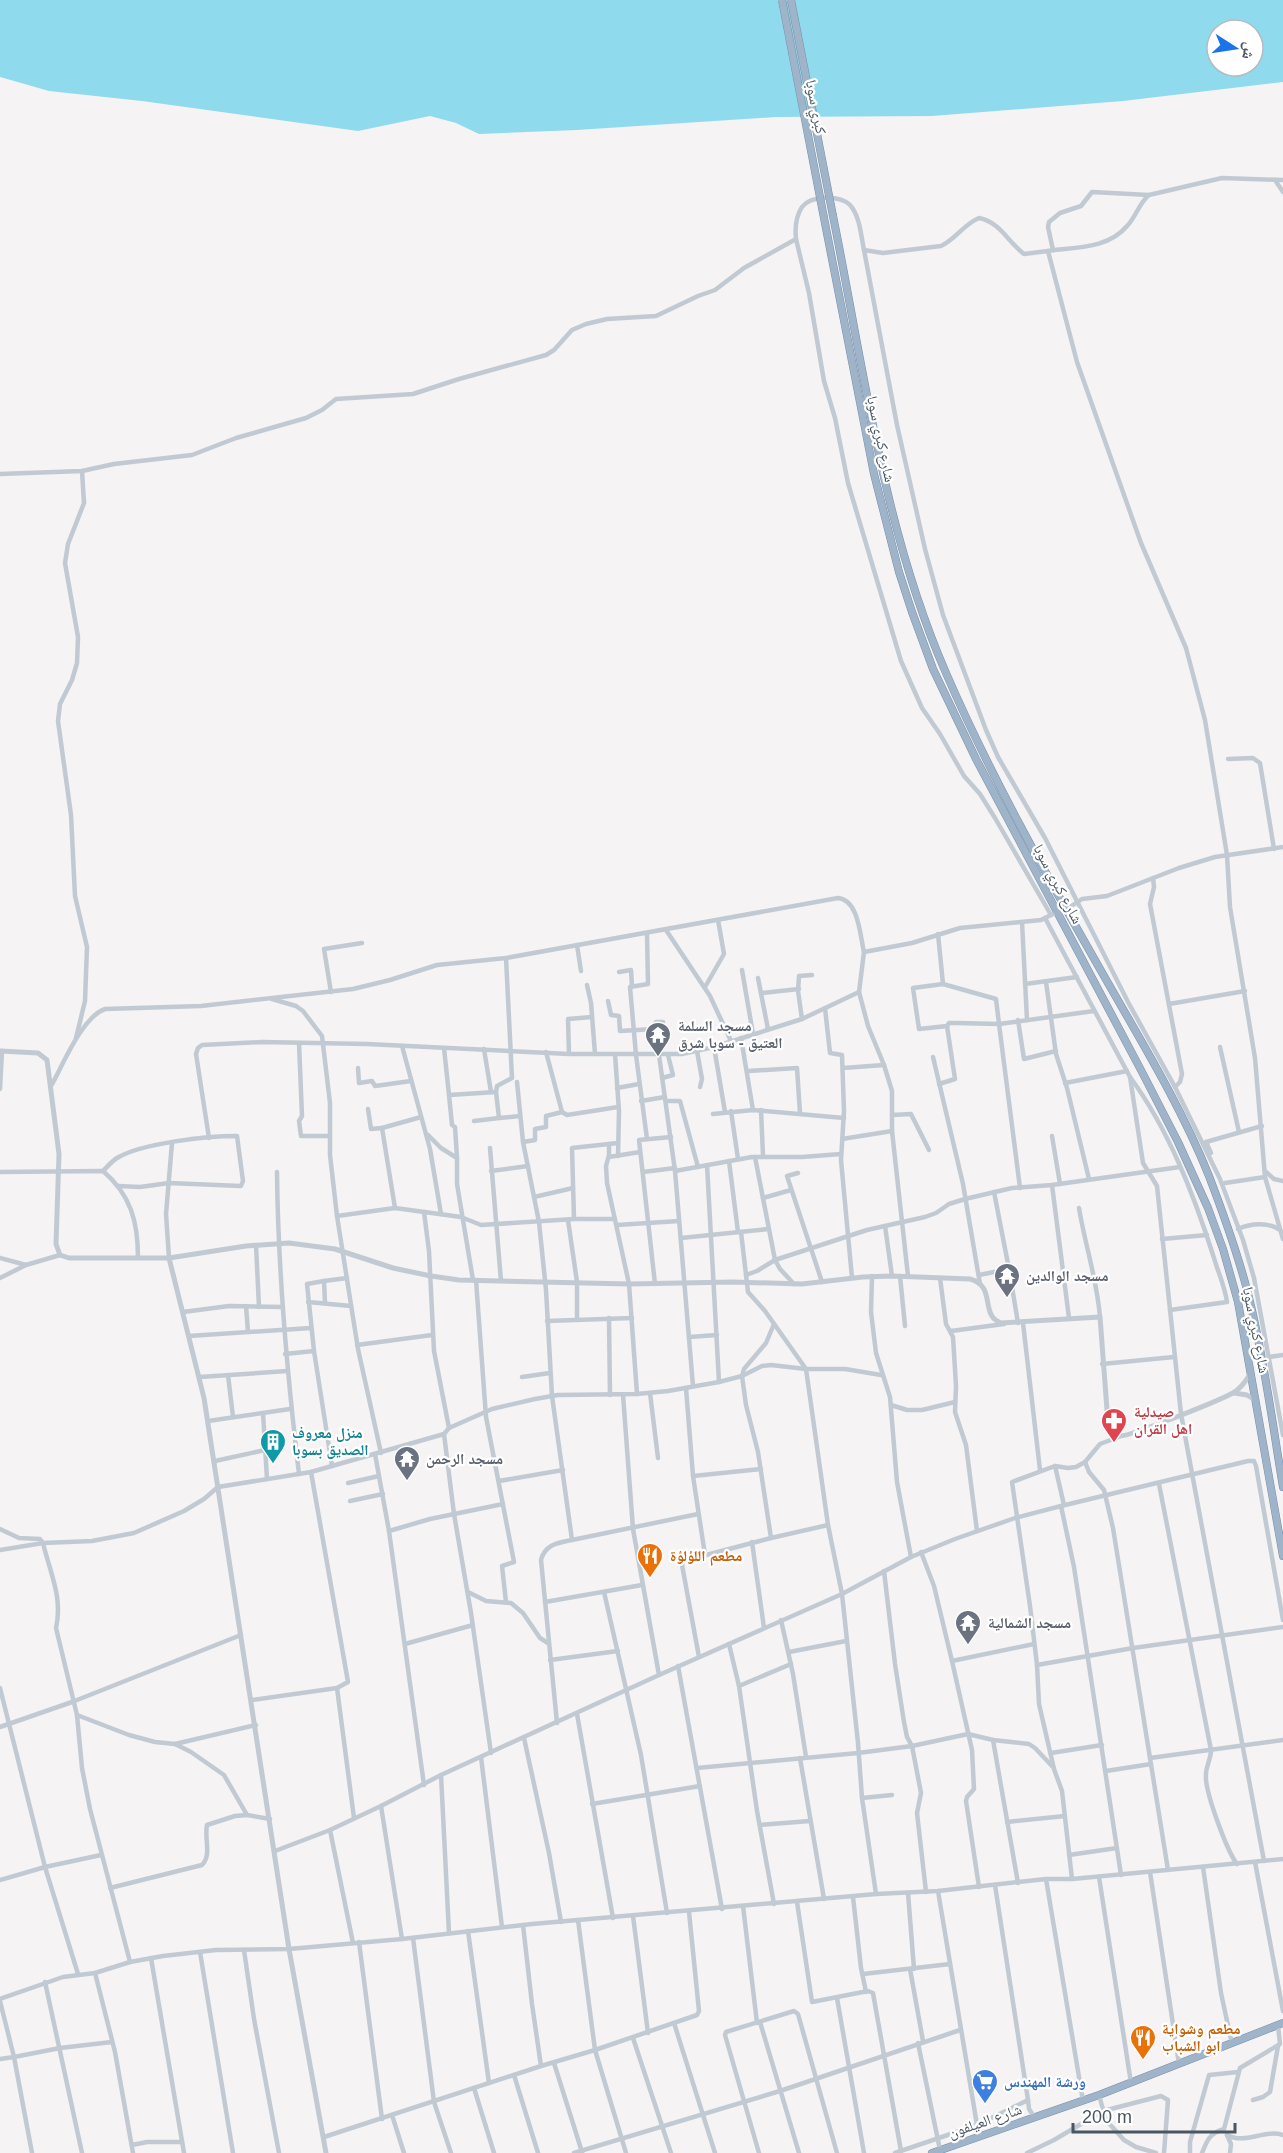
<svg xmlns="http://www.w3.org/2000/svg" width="1283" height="2153" viewBox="0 0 1283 2153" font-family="Arial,'Noto Naskh Arabic',sans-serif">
	<rect width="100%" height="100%" fill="#f5f3f3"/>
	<path fill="#90daee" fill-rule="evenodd" d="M0,0H1283V82L1123,101L932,116L776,117L577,130L479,134L456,123L430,116L358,131L142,101L49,91L0,77ZM1217,30H1253V66H1217Z"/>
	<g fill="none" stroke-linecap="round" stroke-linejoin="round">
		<defs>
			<g id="trunk">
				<path d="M833,216C864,369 883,529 946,673C991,777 1048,878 1104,976C1141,1041 1181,1106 1209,1176C1225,1218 1241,1262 1251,1306C1265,1365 1273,1427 1283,1487"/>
				<path d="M824,218L874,474L899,572L912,612L933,669L976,759L1142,1072L1178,1142L1208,1208L1223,1249L1238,1302L1283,1556"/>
				<path d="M932,2153L1099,2095L1283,2023"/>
			</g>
		</defs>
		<use href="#trunk" stroke="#7690ad" stroke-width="8"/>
		<g stroke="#c1cad2" stroke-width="4.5">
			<path d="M1275,180L1283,192"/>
			<path d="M1283,180L1222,178L1149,195C1139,203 1136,217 1127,226C1108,249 1075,247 1048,251L1077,362L1141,543L1186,648L1205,720L1227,855L1230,907L1255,1058L1265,1177L1283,1239"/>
			<path d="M796,239L809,293L824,381L835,418L848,483L901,661L922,708L940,734L964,776L980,794L995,818L1051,915"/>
			<path d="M864,250L897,425L925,549L943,615L986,730L998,757L1045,838L1128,1002L1175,1087L1220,1179L1243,1240L1254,1278L1283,1435"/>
			<path d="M1053,250L1048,227L1049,222L1060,213L1081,206L1092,192L1149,195"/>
			<path d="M0,474L82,471L114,464L192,455L236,438L306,418L322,410L336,399L413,394L459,379L546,355L554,350L572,330L586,324L607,319L656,316L698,296L715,290L744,268L796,239C795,229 796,216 802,207C811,195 840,195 850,205C860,216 861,236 864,250L883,253L941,246C956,239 964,224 979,218C1000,222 1008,242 1024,254L1048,251"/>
			<path d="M1228,759L1253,758L1260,763L1274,849"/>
			<path d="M1153,878L1154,887L1150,904L1182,1074L1180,1082L1175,1087"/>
			<path d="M1067,909L1082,899L1107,896L1179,868L1215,857L1283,847"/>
			<path d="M1045,918L1130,1077C1169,1130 1194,1195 1214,1258C1218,1272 1225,1287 1227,1302L1170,1310"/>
			<path d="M1022,922L1027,1020"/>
			<path d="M666,930L710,996L731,1041"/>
			<path d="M938,934L943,984"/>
			<path d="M577,945L581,971"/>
			<path d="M864,952L859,992L868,1026L884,1065L892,1091V1131L908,1276"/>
			<path d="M506,958L512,1078L497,1086L496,1092L499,1118L520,1116"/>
			<path d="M742,970L753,1034"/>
			<path d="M619,972L631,970L632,986"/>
			<path d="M758,978L768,1029"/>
			<path d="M1046,982L1056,1054L1067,1088L1089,1179"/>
			<path d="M1025,984L1077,977"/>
			<path d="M587,985L591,1003L595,1054"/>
			<path d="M705,987L724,954L718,920"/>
			<path d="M331,992L324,949L362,943"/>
			<path d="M761,993L799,989"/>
			<path d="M272,999L296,1006L303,1011L322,1036L330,1103V1155L337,1216L358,1349L381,1453"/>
			<path d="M608,1001L611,1015L619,1016L620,1031L654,1029L656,1022H663"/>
			<path d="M1169,1004L1245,991"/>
			<path d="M825,1008L830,1053L842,1055L844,1111L841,1160L852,1278"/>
			<path d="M802,1019L798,991L799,976L812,975"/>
			<path d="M1018,1020L1024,1059L1056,1051"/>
			<path d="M76,1038L85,1001L87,947L75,896L71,815L58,721L60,704L72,680L77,663L78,637L65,563L68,544L84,503L82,471"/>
			<path d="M741,1038L753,1110"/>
			<path d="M299,1043L302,1116L299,1121L301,1136H330"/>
			<path d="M402,1046L430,1149L441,1214"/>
			<path d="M714,1047L725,1112"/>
			<path d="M1220,1047L1239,1132"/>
			<path d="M444,1048L449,1095L496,1092"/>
			<path d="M484,1049L491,1092"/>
			<path d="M697,1051L702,1079L700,1087"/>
			<path d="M546,1052L562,1112L567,1115L618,1107"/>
			<path d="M569,1054L568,1019L592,1017"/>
			<path d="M615,1054L619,1111L618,1156"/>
			<path d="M659,1055L675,1171L693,1386"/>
			<path d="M933,1057L963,1184L980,1284"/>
			<path d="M358,1068L359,1083L372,1081L375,1086L411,1081"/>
			<path d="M843,1068L884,1065"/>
			<path d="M748,1071L797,1068L800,1113"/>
			<path d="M1130,1077L1143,1163L1157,1186L1181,1414L1264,1861"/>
			<path d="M662,1078L673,1075L668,1055"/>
			<path d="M517,1082L523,1142L539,1222L546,1290L552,1396L572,1540C558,1543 545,1544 541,1560L557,1723"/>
			<path d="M1065,1083L1127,1071"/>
			<path d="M939,1084L955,1079L947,1026"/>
			<path d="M51,1086C63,1065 82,1017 105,1009L201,1006L353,989L390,980L437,965L506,958L838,898C859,900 860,936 864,952L912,943L960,928L1041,920L1057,912"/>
			<path d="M617,1088L639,1084"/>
			<path d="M0,1089L2,1051"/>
			<path d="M641,1101L665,1097"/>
			<path d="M666,1101H680L698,1167"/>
			<path d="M368,1109L371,1129L382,1128L395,1208"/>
			<path d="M761,1110L763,1156"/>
			<path d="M731,1111L738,1159"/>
			<path d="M713,1114L753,1110L844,1118"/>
			<path d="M892,1115L911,1114L929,1150"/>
			<path d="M474,1121L499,1118"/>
			<path d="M382,1128L421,1117"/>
			<path d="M428,1135L441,1148L457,1158L455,1127L452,1125L449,1095"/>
			<path d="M1052,1136L1060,1184"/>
			<path d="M209,1138L196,1054L198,1048L202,1045L262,1042L367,1044L569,1054H682L714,1047L802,1019L859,992"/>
			<path d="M647,1139L636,1055L630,987L648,984L647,933"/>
			<path d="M842,1139L892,1131"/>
			<path d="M523,1142L535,1140V1129L546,1127V1116L562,1112"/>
			<path d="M1206,1142L1211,1153"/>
			<path d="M1206,1142L1262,1126"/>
			<path d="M609,1144V1155L606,1166L607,1183L629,1284L637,1394"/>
			<path d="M490,1148L501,1281"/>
			<path d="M609,1157L640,1152"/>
			<path d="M755,1157L775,1260L780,1269L794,1284"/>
			<path d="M457,1158V1184L473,1280"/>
			<path d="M729,1161L738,1232"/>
			<path d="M707,1165L719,1382"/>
			<path d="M103,1171C107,1167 112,1161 117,1158C142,1143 207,1136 237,1136L243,1181L241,1186L169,1183L140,1187L118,1186"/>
			<path d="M491,1171L528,1166"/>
			<path d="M675,1171L752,1157H802L841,1154"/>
			<path d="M1265,1171L1274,1179L1283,1181"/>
			<path d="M0,1172L103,1171C131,1195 138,1222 138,1258"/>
			<path d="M277,1172C278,1273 287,1373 299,1474"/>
			<path d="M643,1172L675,1168"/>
			<path d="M798,1173L787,1176L822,1282"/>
			<path d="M1225,1183L1265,1177"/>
			<path d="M1052,1185L1069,1318"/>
			<path d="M1020,1188L999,1024L956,1023H949L947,1026L919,1029L913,988L943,984L996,999L999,1024L1094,1011"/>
			<path d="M534,1197L573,1188"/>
			<path d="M763,1198L791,1190"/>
			<path d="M1079,1208C1085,1245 1097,1279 1100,1317"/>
			<path d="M424,1212L429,1251L434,1351L449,1428"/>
			<path d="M337,1216L395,1208L461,1217L481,1225L574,1219H615"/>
			<path d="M574,1219L572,1148L618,1143"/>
			<path d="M568,1220L577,1282V1320"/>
			<path d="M617,1225L679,1221"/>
			<path d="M885,1226L892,1276"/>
			<path d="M1238,1229C1251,1223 1269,1222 1280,1230"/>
			<path d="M741,1232L748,1292L765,1311L806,1369L828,1525L842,1594L858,1743L862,1798L876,1894"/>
			<path d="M681,1238L768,1229"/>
			<path d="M1162,1239L1207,1235"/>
			<path d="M256,1245L259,1307"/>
			<path d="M0,1258L26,1265"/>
			<path d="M169,1258L166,1214L172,1143"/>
			<path d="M1009,1269L1018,1323"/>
			<path d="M746,1275L757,1271L775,1260L867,1230L925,1217L936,1213L949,1204L965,1199L1012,1188L1052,1185L1180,1167"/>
			<path d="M979,1275L1009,1269L994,1192"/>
			<path d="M872,1276L871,1312L876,1353L890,1397L897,1482L911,1557"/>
			<path d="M900,1276L905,1326"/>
			<path d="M0,1278L26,1265L60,1255"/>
			<path d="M940,1278L946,1324L953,1337L956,1386L955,1412L966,1445L977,1531"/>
			<path d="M476,1280L486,1417L514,1562L502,1566L506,1602"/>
			<path d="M324,1281L307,1284L314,1351L332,1466"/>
			<path d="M655,1284L639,1140L671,1137"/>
			<path d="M308,1302L351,1306"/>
			<path d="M325,1303L324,1281L347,1278"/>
			<path d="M246,1306L248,1332"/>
			<path d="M183,1312L229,1306L282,1307"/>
			<path d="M609,1318L610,1395"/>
			<path d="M547,1321L632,1318"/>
			<path d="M1023,1323L1040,1470"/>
			<path d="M951,1331L1004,1324"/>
			<path d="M189,1336L311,1328"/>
			<path d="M689,1337L717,1335"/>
			<path d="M357,1345L432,1335"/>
			<path d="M285,1354L314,1351"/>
			<path d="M1269,1357L1283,1355"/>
			<path d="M1102,1364L1174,1357"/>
			<path d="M228,1375L233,1417"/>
			<path d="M200,1377L287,1371"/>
			<path d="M522,1377L550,1373"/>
			<path d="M686,1388L693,1476L705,1555"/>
			<path d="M650,1393L658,1458"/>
			<path d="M623,1395L633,1529L659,1675"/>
			<path d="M891,1405L907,1410H922L955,1402"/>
			<path d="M263,1413L267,1479"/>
			<path d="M208,1421L290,1409"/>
			<path d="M444,1434L454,1514L471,1613L491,1753"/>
			<path d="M375,1454L389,1531L424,1785"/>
			<path d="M215,1461L265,1450"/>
			<path d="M1085,1462L1089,1472L1104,1490L1113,1528L1168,1870"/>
			<path d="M1055,1466L1064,1505"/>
			<path d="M693,1476L761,1469"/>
			<path d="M499,1481L563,1470"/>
			<path d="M348,1483L379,1476"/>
			<path d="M1159,1484L1211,1750C1211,1759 1206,1766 1206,1774C1204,1790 1227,1851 1237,1864"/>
			<path d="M350,1501L383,1494"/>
			<path d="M1061,1506L1074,1567L1121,1875"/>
			<path d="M0,1529L19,1538L40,1539L43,1543C50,1573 63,1597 56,1628L77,1715L82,1768L90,1809L130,1962"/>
			<path d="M389,1531L430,1519L503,1504"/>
			<path d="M771,1538L758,1452L746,1405L742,1376L744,1369L766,1343L774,1324"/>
			<path d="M572,1540L698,1514"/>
			<path d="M752,1542L764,1628"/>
			<path d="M0,1550L43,1543L92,1541L134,1533L184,1511L204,1499L218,1487L311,1472L444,1434L449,1428L492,1409L535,1399L558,1395L637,1394L668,1391L719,1382L742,1376L762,1366L771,1365L806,1369H845L881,1375"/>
			<path d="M921,1552L934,1586L952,1661L1034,1644"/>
			<path d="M884,1571L895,1664L904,1722L907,1737L912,1746L921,1793L917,1813L926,1892"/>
			<path d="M468,1592L486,1601L511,1603L523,1613L540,1638L548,1643"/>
			<path d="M604,1592L641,1755L667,1913"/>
			<path d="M545,1602L642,1585"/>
			<path d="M781,1620L793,1674L806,1757"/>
			<path d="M405,1644L473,1625"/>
			<path d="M729,1644L739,1686L757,1811L774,1904"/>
			<path d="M789,1652L846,1641"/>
			<path d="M699,1657L682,1565L683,1561L771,1538L828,1525"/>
			<path d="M550,1660L618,1651"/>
			<path d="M952,1661L972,1750L974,1789L967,1797L966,1801L979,1887"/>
			<path d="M1037,1665L1133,1648L1283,1627"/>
			<path d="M678,1666L722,1909"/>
			<path d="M739,1686L791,1664"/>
			<path d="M0,1688L45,1867L78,1974"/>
			<path d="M337,1688L354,1818"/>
			<path d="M252,1700L337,1688L348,1682L311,1472"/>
			<path d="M577,1714L613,1918"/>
			<path d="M77,1715L129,1735L155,1742L175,1744L191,1752L224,1775L247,1815L270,1819"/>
			<path d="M0,1727L72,1702L241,1635"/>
			<path d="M524,1738L549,1853L561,1922"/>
			<path d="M993,1740L1018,1883"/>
			<path d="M175,1744L256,1725"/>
			<path d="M1051,1753L1102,1745"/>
			<path d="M481,1757L502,1927"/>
			<path d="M800,1758L824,1899"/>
			<path d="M1150,1758L1283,1740"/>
			<path d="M697,1768L858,1753L912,1746L968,1734L993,1740L1029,1744L1035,1748L1052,1766"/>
			<path d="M1106,1771L1151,1764"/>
			<path d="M441,1775L449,1933"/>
			<path d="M862,1798L892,1795"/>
			<path d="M592,1804L700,1786"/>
			<path d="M381,1806L402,1939"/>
			<path d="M1007,1822L1065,1816"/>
			<path d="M760,1825L810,1821"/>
			<path d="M330,1830L353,1943"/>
			<path d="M275,1851L330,1830L381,1806L441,1775L659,1675L842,1594L911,1557L955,1539L1015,1518L1061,1506L1248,1461H1254L1256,1466L1283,1620"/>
			<path d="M1069,1855L1117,1848"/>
			<path d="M1255,1862L1283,2011"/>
			<path d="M1203,1867L1221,1993L1232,2044"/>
			<path d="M1150,1872L1179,2064"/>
			<path d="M1099,1877L1131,2083"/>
			<path d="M1046,1879L1083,2101"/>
			<path d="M1072,1879L1062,1791L1054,1769L1039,1704L1037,1665L1030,1606L1012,1482L1055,1466L1068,1468L1076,1467L1085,1462L1100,1444L1121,1436"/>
			<path d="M0,1880L45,1867L101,1855"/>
			<path d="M995,1885L1028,2100L1029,2109L1035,2118"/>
			<path d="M110,1888L202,1865C212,1855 204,1838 207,1825L235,1816L247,1815"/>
			<path d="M938,1891L977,2125"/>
			<path d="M908,1893L914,1969"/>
			<path d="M853,1897L861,1968L866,1992"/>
			<path d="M797,1902L812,2002L868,1991L873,1993L901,2151"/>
			<path d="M743,1906L757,2023"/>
			<path d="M633,1916L648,2033"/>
			<path d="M578,1920L595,2050L626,2153"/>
			<path d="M523,1925L532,2004L541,2066"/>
			<path d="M468,1931L489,2083"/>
			<path d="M413,1938L434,2102L451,2153"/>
			<path d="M359,1942L382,2119"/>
			<path d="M244,1950L254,2019L279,2153"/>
			<path d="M200,1952L233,2153"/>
			<path d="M151,1958L184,2153"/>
			<path d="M910,1969L923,2041"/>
			<path d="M95,1973L115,2052L133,2153"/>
			<path d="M863,1974L950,1964"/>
			<path d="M45,1982L82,2153"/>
			<path d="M837,1998L864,2153"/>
			<path d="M0,1999L63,1977L95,1973L130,1962L163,1956L216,1950L289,1949L402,1939L532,1924L876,1894L938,1891L1046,1879H1072L1283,1859"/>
			<path d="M0,2001L14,2057L0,2059"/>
			<path d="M760,2022L799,2153"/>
			<path d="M674,2023L715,2153"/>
			<path d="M633,2038L671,2153"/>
			<path d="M918,2043L940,2150"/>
			<path d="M554,2063L582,2152"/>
			<path d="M514,2075L538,2153"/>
			<path d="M474,2088L494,2153"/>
			<path d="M1099,2095L1106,2120L1124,2140L1136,2147L1156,2153"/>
			<path d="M1253,2100L1263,2097L1270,2092L1278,2046"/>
			<path d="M392,2115L404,2153"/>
			<path d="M1227,2135C1245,2145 1264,2129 1283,2135"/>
			<path d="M1227,2135L1231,2144L1230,2153"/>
			<path d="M324,2137L541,2066L595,2050L697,2015L699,2011L689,1912"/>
			<path d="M132,2145L147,2142H182"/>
			<path d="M32,2153L14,2057L60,2048L112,2042"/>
			<path d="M574,2153L780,2091L960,2030"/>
			<path d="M759,2153L725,2035L726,2032L794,2011L798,2014L837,2153"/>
			<path d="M895,2153L977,2125L1028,2100"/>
			<path d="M1027,2153L1054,2140L1103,2111L1161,2096L1168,2100L1164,2153"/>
			<path d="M1190,2153V2142L1209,2075L1238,2072"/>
			<path d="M1202,2153C1207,2140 1210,2133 1224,2129L1240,2068L1280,2044L1278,2025"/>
		</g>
		<g stroke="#c1cad2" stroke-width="5">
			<path d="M0,1051L38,1053L47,1060L59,1154L56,1244L60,1255L69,1258H169L246,1246L289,1243L335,1249L393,1268L431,1276L459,1280L629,1284L733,1282L802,1284L863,1277L892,1276L970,1279C997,1286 979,1315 1001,1323L1100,1317L1108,1423C1110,1430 1112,1435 1120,1436C1128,1437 1227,1398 1236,1391C1243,1386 1247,1379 1251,1373"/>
			<path d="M169,1258L204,1398L289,1949L326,2153"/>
			<path d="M1234,1393L1247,1395L1255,1400"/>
		</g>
		<use href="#trunk" stroke="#9fb4c9" stroke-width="7"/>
		<defs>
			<g id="trunk-bridge">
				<path d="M782,0L824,218"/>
				<path d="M791,0L833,216"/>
			</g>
		</defs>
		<use href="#trunk-bridge" stroke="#7690ad" stroke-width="8" stroke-linecap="butt"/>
		<use href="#trunk-bridge" stroke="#9fb4c9" stroke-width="7"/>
	</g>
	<defs>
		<symbol id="temple-pin" viewBox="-11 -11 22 30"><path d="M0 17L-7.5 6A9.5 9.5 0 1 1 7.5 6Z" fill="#6b7280" stroke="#fff"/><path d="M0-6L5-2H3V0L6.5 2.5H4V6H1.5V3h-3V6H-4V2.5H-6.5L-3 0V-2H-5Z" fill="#fff"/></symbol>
		<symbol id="pharmacy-pin" viewBox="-11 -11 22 30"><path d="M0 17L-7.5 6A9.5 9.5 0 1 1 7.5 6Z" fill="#e0444e" stroke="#fff"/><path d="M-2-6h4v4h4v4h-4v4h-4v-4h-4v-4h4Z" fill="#fff"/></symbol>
		<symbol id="building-pin" viewBox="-11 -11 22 30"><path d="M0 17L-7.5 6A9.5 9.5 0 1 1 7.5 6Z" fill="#0f9aa8" stroke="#fff"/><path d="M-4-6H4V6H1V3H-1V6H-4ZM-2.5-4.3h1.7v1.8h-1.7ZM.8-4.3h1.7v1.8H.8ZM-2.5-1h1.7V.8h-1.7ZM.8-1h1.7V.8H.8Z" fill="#fff"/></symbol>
		<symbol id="restaurant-pin" viewBox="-11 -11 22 30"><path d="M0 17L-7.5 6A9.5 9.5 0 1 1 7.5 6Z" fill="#e8710a" stroke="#fff"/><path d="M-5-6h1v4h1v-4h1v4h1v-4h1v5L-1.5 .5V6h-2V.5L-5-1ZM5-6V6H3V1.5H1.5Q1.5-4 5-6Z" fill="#fff"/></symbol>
		<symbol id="supermarket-pin" viewBox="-11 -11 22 30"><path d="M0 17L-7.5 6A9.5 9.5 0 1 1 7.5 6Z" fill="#3f7fe0" stroke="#fff"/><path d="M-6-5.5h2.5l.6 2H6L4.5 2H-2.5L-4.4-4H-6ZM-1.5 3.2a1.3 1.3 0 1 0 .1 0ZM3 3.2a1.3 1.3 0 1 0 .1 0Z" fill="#fff"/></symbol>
	</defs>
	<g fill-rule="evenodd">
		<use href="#temple-pin" x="643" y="1020" width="30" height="40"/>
		<use href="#temple-pin" x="992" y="1261" width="30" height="40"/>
		<use href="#pharmacy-pin" x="1099" y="1406" width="30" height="40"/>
		<use href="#building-pin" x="258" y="1427" width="30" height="40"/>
		<use href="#temple-pin" x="392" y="1444" width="30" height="40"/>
		<use href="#restaurant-pin" x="635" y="1541" width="30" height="40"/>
		<use href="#temple-pin" x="953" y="1608" width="30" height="40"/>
		<use href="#restaurant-pin" x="1128" y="2023" width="30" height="40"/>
		<use href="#supermarket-pin" x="970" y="2067" width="30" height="40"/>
	</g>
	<g text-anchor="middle" stroke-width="4.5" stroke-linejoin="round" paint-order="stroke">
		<g font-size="15" fill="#4a5661" stroke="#fff">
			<text transform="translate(816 107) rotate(79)" y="5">كبري سوبا</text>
			<text transform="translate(881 439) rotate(78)" y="5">شارع كبري سوبا</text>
			<text transform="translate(1058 884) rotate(62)" y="5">شارع كبري سوبا</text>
			<text transform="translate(1256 1330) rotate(79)" y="5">شارع كبري سوبا</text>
			<text transform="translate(985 2121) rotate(-19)" y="5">شارع العيلفون</text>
		</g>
		<g font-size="15" font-weight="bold" fill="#5b616d" stroke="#fff" text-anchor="start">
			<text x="678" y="1031">مسجد السلمة<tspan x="678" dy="17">العتيق - سوبا شرق</tspan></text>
			<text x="1026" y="1281">مسجد الوالدين</text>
			<text x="426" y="1464">مسجد الرحمن</text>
			<text x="988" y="1628">مسجد الشمالية</text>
		</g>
		<g font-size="15" font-weight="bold" fill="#be3a42" stroke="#fff" text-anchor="start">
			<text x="1134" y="1417">صيدلية<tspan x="1134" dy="17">اهل القران</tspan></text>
		</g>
		<g font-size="15" font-weight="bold" fill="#0d838f" stroke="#fff" text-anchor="start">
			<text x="292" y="1438">منزل معروف<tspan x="292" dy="17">الصديق بسوبا</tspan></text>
		</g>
		<g font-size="15" font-weight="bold" fill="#c56008" stroke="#fff" text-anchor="start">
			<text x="670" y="1561">مطعم اللؤلؤة</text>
			<text x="1162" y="2034">مطعم وشواية<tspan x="1162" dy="17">ابو الشباب</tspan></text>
		</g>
		<g font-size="15" font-weight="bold" fill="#366cbe" stroke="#fff" text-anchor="start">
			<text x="1004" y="2087">ورشة المهندس</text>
		</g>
	</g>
	<g transform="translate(1235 48) rotate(102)"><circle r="28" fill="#ffffff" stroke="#b7bbc0" stroke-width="1.5"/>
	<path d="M0-4.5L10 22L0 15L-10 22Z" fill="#1a73e8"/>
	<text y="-9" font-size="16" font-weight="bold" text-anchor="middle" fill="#4a5661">ش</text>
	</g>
	<path d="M1073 2123v9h162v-9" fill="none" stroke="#4a5661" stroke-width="3"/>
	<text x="1082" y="2123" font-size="18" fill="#4a5661" stroke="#ffffff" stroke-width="4.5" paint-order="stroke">200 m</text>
</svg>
